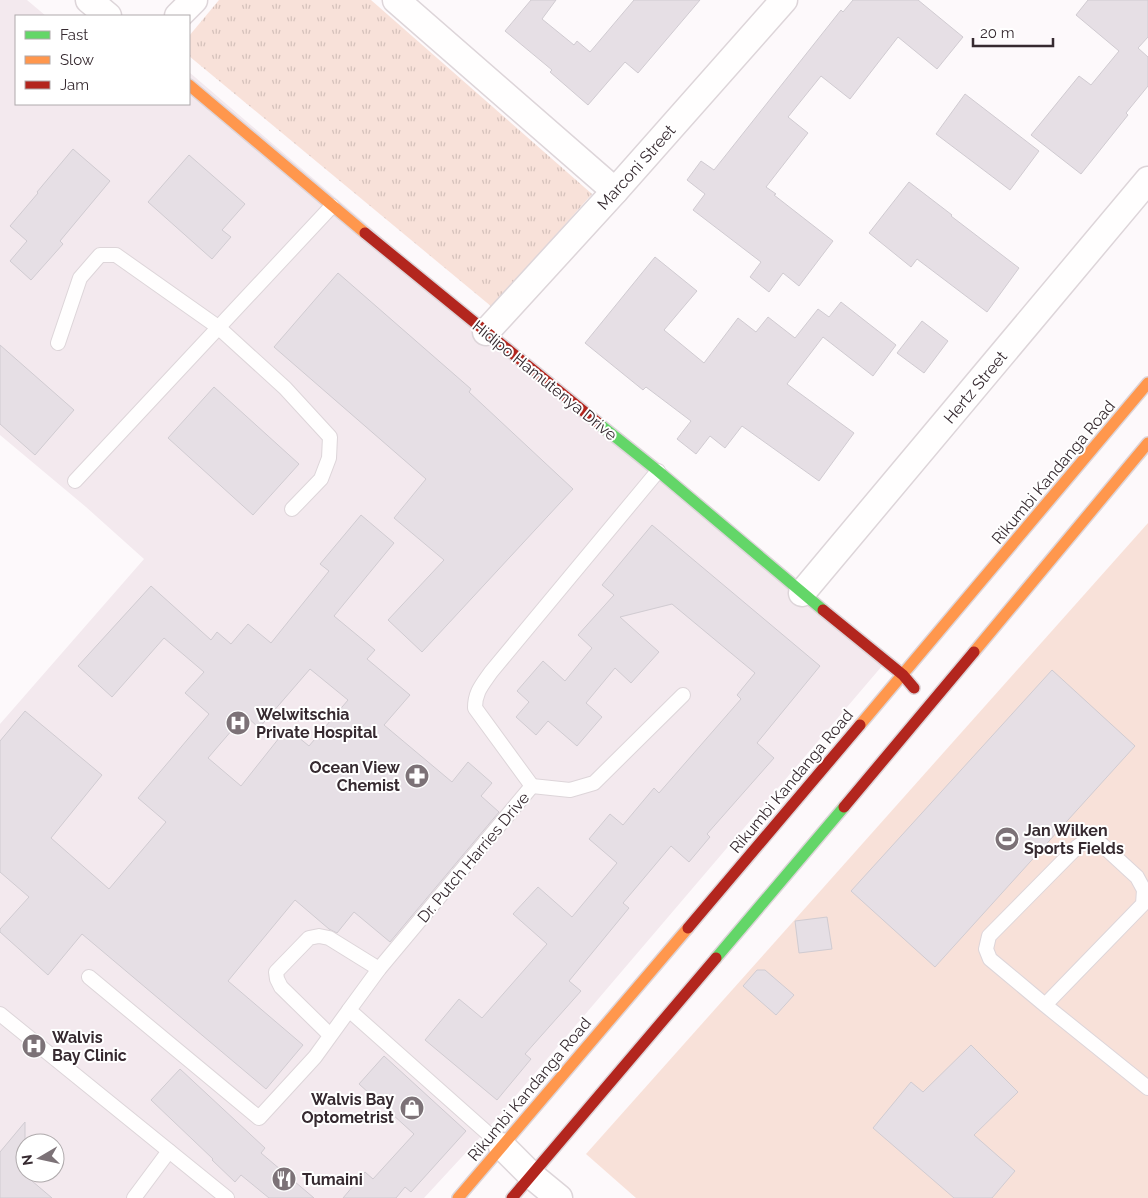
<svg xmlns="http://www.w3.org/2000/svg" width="1148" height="1198" viewBox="0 0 1148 1198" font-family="Raleway,sans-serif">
	<defs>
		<pattern id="park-tufts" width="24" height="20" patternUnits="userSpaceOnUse" patternTransform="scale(1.25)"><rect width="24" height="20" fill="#f8e1d9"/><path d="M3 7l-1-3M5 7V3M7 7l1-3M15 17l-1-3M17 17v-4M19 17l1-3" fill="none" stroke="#d5c1bb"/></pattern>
	</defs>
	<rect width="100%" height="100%" fill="#fdf9fb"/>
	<path fill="#f3e9ee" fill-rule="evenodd" d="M0,0H27L46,16H16V104H189V72L882,666L484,1133L424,1198H0V724L144,559L86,507L0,435ZM25,1143H55V1173H25Z"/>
	<path fill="url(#park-tufts)" d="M219,0H371L592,194L492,307L189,56V36Z"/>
	<path fill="#f8e1d9" d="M1148,523V1198H636L586,1154Z"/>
	<g fill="#e6dfe5" stroke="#d0cbd1" fill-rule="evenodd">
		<path d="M531,0H556L542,19L574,45L577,41L590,52L634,0H700L638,73L625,62L588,105L550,72L552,70L505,31Z"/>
		<path d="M853,0H918L963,37L937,69L898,37L850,99L821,76L788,117L808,133L766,187L776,194L774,195L833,241L799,286L783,273L769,292L750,277L761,262L693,210L705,194L687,180L701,161L714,170L841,10L843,12Z"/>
		<path d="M1088,0H1148V37L1138,48L1148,57V86L1126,113L1128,115L1081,174L1031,135L1079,76L1091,85L1119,51L1076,15Z"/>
		<path d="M965,94L1039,151L1010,190L936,134Z"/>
		<path d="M73,149L110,181L60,241L63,244L31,280L10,261L27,241L10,226L38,193L37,192Z"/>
		<path d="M189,155L245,204L222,230L231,237L212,259L148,202Z"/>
		<path d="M909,182L952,215L951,216L1019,268L987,312L917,259L911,267L869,233Z"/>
		<path d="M655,257L697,291L664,330L704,363L738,318L756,332L768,317L795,338L818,309L829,317L841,302L896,345L873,376L823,337L787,384L854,433L819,481L742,426L725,448L710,436L696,454L677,439L691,421L646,387L643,390L585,343Z"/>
		<path d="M338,273L471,389L469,392L573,489L422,652L388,620L444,560L394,518L426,479L274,347Z"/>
		<path d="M922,321L948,341L924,373L897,353Z"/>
		<path d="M0,345L74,410L35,455L0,424Z"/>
		<path d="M214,387L299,464L253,515L168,438Z"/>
		<path d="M361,515L394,543L334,616L375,650L367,659L410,695L384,725L452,782L468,762L492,783L481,796L499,812L390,942L354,912L337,933L329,929L295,900L228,981L303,1045L266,1089L82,934L48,975L0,932V929L29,897L0,872V741L25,711L102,775L51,838L109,889L166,822L138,798L209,714L185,693L204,672L164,638L112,697L78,666L151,586L211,640L217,632L231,644L248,624L271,643L329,571L320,564ZM310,669L348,700L309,746L287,728L241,786L208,758L245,715L259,728Z"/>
		<path d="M652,525L820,666L757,743L774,758L707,834L710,837L689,862L671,846L623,903L629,908L569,981L581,991L525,1054L531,1059L497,1100L425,1040L459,999L482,1018L547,944L513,914L538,887L572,917L617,863L589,839L610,814L623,825L654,788L659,793L741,699L737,695L755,673L672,604L620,617L659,652L631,683L615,668L586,703L602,717L577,746L548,721L536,735L516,717L529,702L517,691L543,661L565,681L592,648L578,635L614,595L602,585Z"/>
		<path d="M1052,670L1135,746L935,967L851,891Z"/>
		<path d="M827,917L832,949L799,953L795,921Z"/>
		<path d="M757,970H765L794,995L776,1015L743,986Z"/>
		<path d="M971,1045L1018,1092L974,1135L1015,1171L992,1198H954L873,1128L911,1082L923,1092Z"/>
		<path d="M384,1056L466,1131L411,1192L405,1187L396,1198H343L365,1172L373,1179L414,1134L359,1084Z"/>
		<path d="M180,1069L265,1148L261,1153L314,1198H269L241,1175L235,1182L212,1160L213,1159L151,1100Z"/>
		<path d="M25,1122V1175L52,1198H0V1152Z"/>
	</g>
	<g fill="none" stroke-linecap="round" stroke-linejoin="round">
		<defs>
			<g id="lane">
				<path d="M58,343L80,278L100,255H116L218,327L285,388L330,437L329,458L321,479L292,509"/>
				<path d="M75,481L332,206"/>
				<path d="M532,786L570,790L594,783L683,695"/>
				<path d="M89,977L259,1118L315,1057L349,1010"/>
				<path d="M1045,1005L1143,904L1144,890L1137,877L1100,843L1088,839L1077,847L989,936L986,949L990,959L1045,1005L1148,1088"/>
				<path d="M0,1014L227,1198"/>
				<path d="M330,1035L281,987L277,979L276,972L309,938L319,936L329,938L379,969"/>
				<path d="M502,1146L349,1010L379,969L532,786L475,708C475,692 482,685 491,672L658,471"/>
				<path d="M134,1198L169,1151"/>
			</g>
			<g id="street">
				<path d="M89,0L108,16"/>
				<path d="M396,0L615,191"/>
				<path d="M178,16L194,0"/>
				<path d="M486,332L615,191L784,0"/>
				<path d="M802,593L1148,180"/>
				<path d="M502,1146L531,1175L559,1198"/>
			</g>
			<g id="fast">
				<path d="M598,423L658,471L823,610"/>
				<path d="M716,958L844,807"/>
			</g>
			<g id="slow">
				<path d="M189,85L365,233"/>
				<path d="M974,652L1148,443"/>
				<path d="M860,725L1148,383"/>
				<path d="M458,1198L688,928"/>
			</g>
			<g id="jam">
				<path d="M365,233L598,423"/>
				<path d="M823,610L903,675L914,688"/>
				<path d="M844,807L974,652"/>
				<path d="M688,928L860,725"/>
				<path d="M512,1198L716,958"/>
			</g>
		</defs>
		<use href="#lane" stroke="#ddd5d9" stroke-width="16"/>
		<use href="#street" stroke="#ddd5d9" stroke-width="29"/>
		<use href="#fast" stroke="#ddd5d9" stroke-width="14"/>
		<use href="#slow" stroke="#ddd5d9" stroke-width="14"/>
		<use href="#jam" stroke="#ddd5d9" stroke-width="14"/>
		<use href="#lane" stroke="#fffefe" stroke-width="14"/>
		<use href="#street" stroke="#fffefe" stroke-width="26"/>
		<use href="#fast" stroke="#63d668" stroke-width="11"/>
		<use href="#slow" stroke="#ff974d" stroke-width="11"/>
		<use href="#jam" stroke="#b3261e" stroke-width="11"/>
	</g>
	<defs>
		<symbol id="hospital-disc" viewBox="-11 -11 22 22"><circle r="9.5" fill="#7c7277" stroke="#fff"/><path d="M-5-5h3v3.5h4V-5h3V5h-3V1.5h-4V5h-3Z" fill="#fff"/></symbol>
		<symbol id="pharmacy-disc" viewBox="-11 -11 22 22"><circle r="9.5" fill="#7c7277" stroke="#fff"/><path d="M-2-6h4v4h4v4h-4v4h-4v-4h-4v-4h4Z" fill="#fff"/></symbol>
		<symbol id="stadium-disc" viewBox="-11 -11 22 22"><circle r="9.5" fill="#7c7277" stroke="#fff"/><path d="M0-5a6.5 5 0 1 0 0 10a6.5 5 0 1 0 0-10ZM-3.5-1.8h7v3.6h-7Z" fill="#fff"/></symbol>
		<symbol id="shop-disc" viewBox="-11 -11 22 22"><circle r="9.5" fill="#7c7277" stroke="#fff"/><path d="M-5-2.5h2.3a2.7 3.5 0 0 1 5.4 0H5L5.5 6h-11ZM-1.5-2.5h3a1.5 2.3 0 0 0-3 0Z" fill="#fff"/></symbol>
		<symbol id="restaurant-disc" viewBox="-11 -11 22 22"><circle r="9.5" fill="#7c7277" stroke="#fff"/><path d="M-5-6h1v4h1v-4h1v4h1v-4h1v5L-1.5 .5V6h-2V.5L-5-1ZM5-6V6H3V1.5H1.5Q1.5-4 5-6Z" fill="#fff"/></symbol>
	</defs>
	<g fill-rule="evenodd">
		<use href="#hospital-disc" x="224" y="709" width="28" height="28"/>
		<use href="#pharmacy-disc" x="403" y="762" width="28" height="28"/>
		<use href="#stadium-disc" x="993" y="825" width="28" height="28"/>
		<use href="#hospital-disc" x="20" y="1032" width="28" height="28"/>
		<use href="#shop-disc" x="398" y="1094" width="28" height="28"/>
		<use href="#restaurant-disc" x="270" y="1165" width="28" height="28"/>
	</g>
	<g text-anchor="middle" stroke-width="4" stroke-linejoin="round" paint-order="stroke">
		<g font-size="16" fill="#362a30" stroke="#fff">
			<text transform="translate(636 167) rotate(-48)" y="6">Marconi Street</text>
			<text transform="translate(545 380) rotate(39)" y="6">Hidipo Hamutenya Drive</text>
			<text transform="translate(975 387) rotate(-50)" y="6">Hertz Street</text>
			<text transform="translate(1053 472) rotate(-50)" y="6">Rikumbi Kandanga Road</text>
			<text transform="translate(791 781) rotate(-50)" y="6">Rikumbi Kandanga Road</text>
			<text transform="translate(473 857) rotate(-50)" y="6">Dr. Putch Harries Drive</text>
			<text transform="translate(529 1089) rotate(-50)" y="6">Rikumbi Kandanga Road</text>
		</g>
		<g font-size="16" font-weight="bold" fill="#362a30" stroke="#fff" text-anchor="start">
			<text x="256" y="720">Welwitschia<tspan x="256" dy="18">Private Hospital</tspan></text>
			<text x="400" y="773" text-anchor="end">Ocean View<tspan x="400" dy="18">Chemist</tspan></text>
			<text x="1024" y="836">Jan Wilken<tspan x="1024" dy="18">Sports Fields</tspan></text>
			<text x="52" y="1043">Walvis<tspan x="52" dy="18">Bay Clinic</tspan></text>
			<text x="394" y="1105" text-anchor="end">Walvis Bay<tspan x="394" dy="18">Optometrist</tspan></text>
			<text x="302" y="1185">Tumaini</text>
		</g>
	</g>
	<rect x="15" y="15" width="175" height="90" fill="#ffffff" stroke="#afaaac"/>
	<rect x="25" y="31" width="25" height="8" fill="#63d668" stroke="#afaaac"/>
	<text x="60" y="40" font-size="15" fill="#362a30">Fast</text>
	<rect x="25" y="56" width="25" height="8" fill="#ff974d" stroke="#afaaac"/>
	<text x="60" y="65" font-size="15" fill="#362a30">Slow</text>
	<rect x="25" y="81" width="25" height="8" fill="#b3261e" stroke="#afaaac"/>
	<text x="60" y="90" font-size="15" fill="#362a30">Jam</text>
	<g transform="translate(40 1158) rotate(261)"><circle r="24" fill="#ffffff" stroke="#afaaac"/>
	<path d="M0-4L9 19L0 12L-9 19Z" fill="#7c7277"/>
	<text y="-8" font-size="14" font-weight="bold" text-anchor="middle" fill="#362a30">N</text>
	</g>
	<path d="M973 38v8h80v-8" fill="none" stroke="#362a30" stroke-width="2.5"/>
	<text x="980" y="38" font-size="15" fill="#362a30" stroke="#ffffff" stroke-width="4" paint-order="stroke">20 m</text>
</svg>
